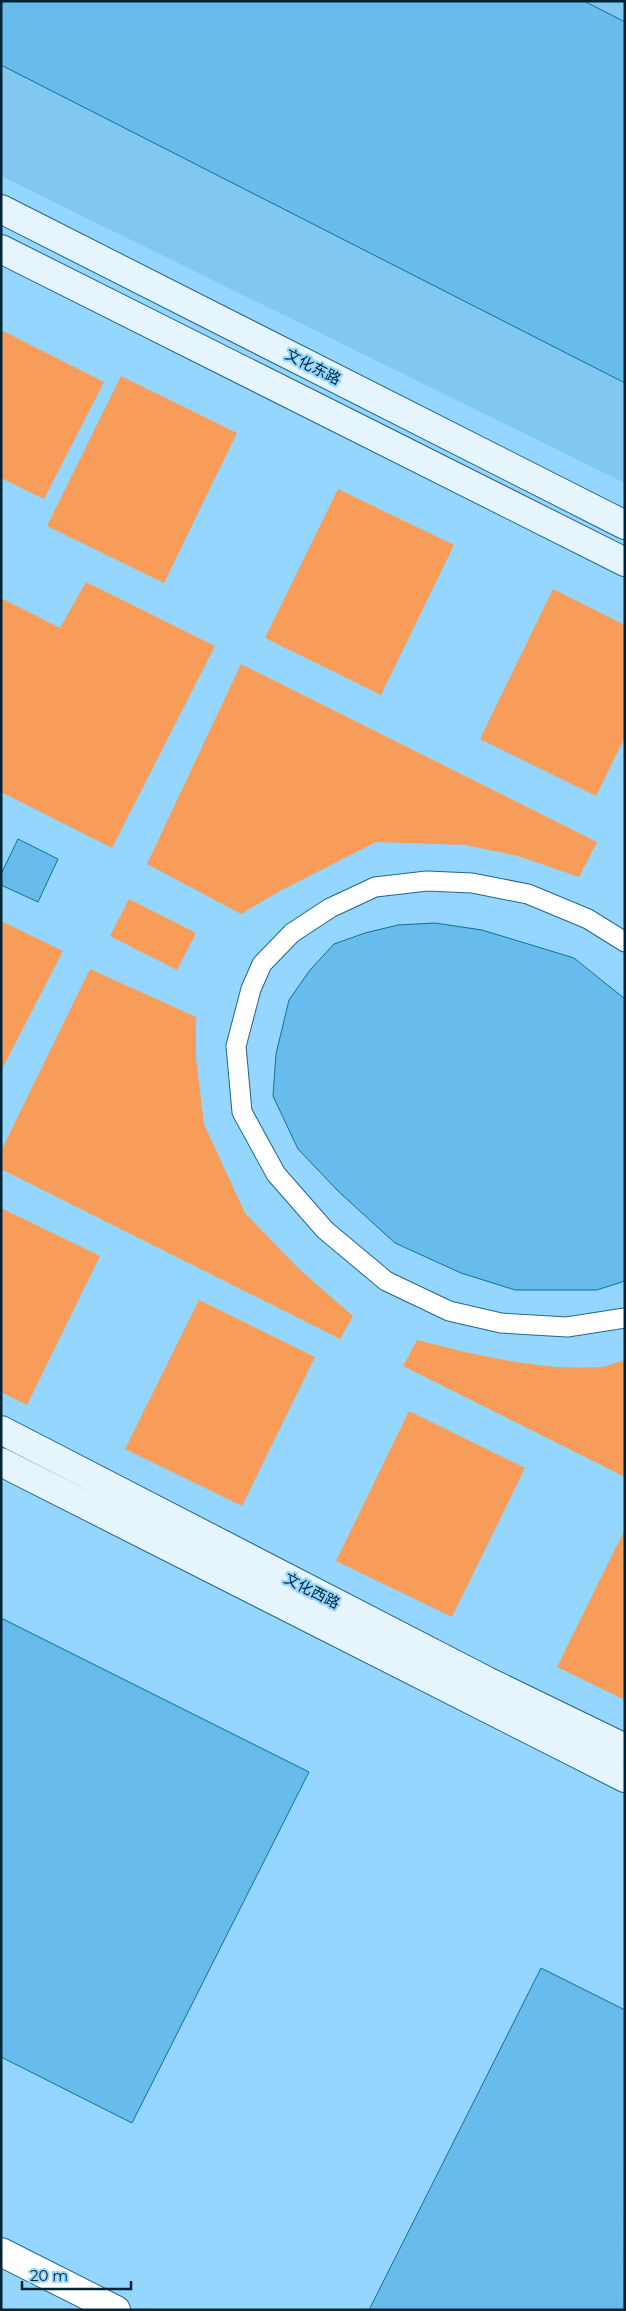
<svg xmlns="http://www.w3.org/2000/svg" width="626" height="2311" viewBox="0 0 626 2311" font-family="Montserrat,'Noto Sans SC',sans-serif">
	<rect width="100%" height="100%" fill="#94d6fd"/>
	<path fill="#81c8f1" d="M1,1H625V483L1,176Z"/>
	<g fill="#f89c5a">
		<path d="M1,330L104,382L44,499L1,478Z"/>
		<path d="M121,376L237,433L164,583L47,526Z"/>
		<path d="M338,489L454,545L381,695L265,638Z"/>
		<path d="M86,582L215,646L112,848L1,792V598L60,628Z"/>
		<path d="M553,589L625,625V737L596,796L480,739Z"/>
		<path d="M241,664L597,842L579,877L518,856L465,845L376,842L278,892L241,914L147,864Z"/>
		<path d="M129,899L196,933L177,970L110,936Z"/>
		<path d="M1,921L63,951L1,1071Z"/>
		<path d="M90,969L196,1017V1057L204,1124L245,1213L299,1269L353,1316L340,1339L1,1169V1151Z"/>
		<path d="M1,1208L100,1256L27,1405L1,1392Z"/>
		<path d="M199,1300L315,1357L242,1506L125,1449Z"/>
		<path d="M417,1340C476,1355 538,1371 599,1367C607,1367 617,1362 625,1360V1477L403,1366Z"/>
		<path d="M409,1411L525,1468L452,1617L336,1561Z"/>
		<path d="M625,1529V1700L557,1667Z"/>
	</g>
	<g fill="#67bcec" stroke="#0b729e">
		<path d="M1,1H584L625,22V383L1,65Z"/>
		<path d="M18,839L58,859L38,902L1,885V874Z"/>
		<path d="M435,923L482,930L574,958L625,999V1281L597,1290H515L461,1273L395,1243L339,1192L298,1149L273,1096L276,1054L289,1000L310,970L334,944L365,933L398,925Z"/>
		<path d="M1,1618L309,1772L132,2123L1,2057Z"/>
		<path d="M541,1968L625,2010L624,2310H369Z"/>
	</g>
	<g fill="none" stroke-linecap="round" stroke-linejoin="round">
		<defs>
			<path id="lane" d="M625,942L588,919L528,894L472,883L427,881L375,887L330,908L292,933L262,964L251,989L236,1046L242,1112L276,1174L325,1230L386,1281L449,1311L501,1323L567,1327L625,1318"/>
			<path id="street" d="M1,2252L116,2310"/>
			<g id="secondary">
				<path d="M1,209L625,525"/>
				<path d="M1,249L625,562"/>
				<path d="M1,1430L487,1681L625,1748"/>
				<path d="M1,1462L625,1778"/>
			</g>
		</defs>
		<use href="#lane" stroke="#236789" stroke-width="21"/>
		<use href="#street" stroke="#236789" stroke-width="30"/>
		<use href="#secondary" stroke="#236789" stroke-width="30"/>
		<use href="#lane" stroke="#fff" stroke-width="19"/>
		<use href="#street" stroke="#fff" stroke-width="28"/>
		<use href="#secondary" stroke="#e6f4fc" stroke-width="28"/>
	</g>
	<g text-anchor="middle" stroke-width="4.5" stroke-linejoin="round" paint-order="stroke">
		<g font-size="15" fill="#002436" stroke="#94d6fd">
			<text transform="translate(313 367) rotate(27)" y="5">文化东路</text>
			<text transform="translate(312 1591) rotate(27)" y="5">文化西路</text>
		</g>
	</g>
	<rect width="626" height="2311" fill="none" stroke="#002436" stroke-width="5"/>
	<path d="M22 2281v8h109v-8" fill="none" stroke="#002436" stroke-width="2.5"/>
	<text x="30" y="2281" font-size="15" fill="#002436" stroke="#94d6fd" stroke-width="4" paint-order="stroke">20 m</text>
</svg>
